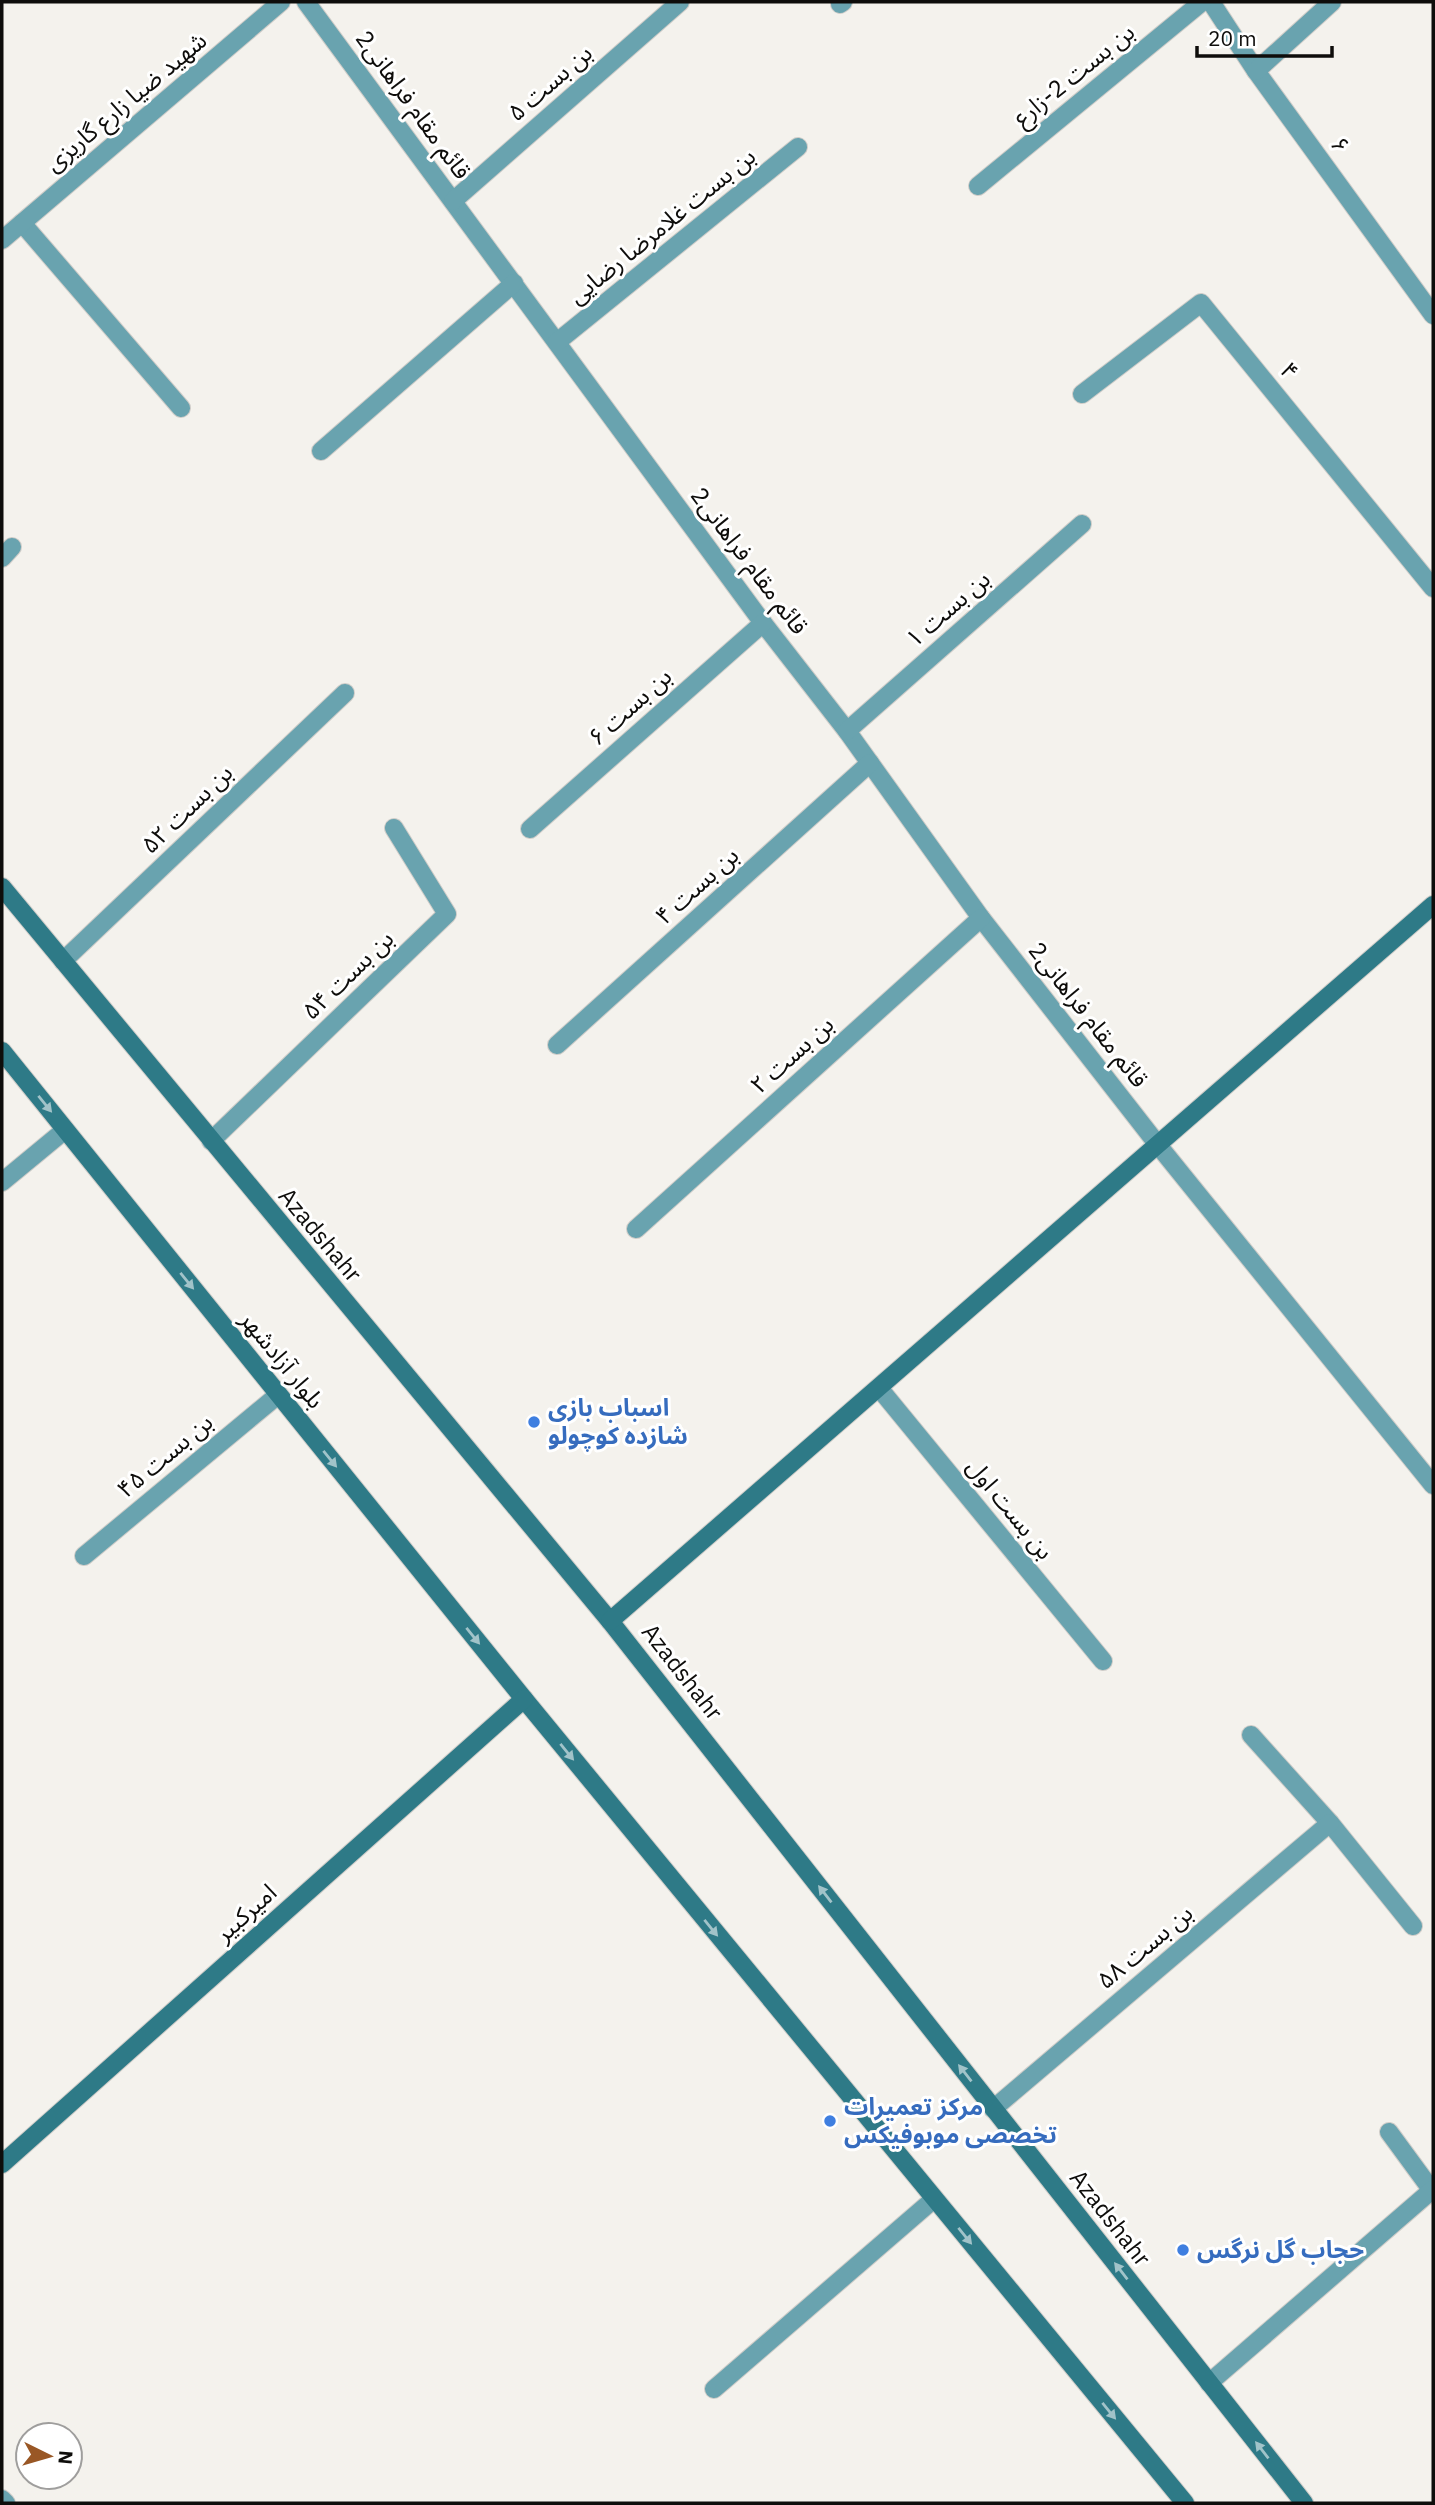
<svg xmlns="http://www.w3.org/2000/svg" width="1435" height="2505" viewBox="0 0 1435 2505" font-family="'IBM Plex Sans','Noto Sans Arabic',sans-serif">
	<rect width="100%" height="100%" fill="#f4f2ed"/>
	<g fill="none" stroke-linecap="round" stroke-linejoin="round">
		<defs>
			<g id="street">
				<path d="M306,2L763,623L847,731L981,918L1158,1145L1433,1485"/>
				<path d="M1211,2L1256,71L1433,315"/>
				<path d="M840,4L843,2"/>
				<path d="M1256,71L1332,2"/>
				<path d="M978,186L1202,2"/>
				<path d="M453,201L680,2"/>
				<path d="M22,223L181,408"/>
				<path d="M2,240L281,2"/>
				<path d="M557,342L798,147"/>
				<path d="M1082,394L1201,303L1433,588"/>
				<path d="M321,451L514,283"/>
				<path d="M2,558L12,547"/>
				<path d="M847,731L1082,524"/>
				<path d="M530,829L763,623"/>
				<path d="M63,961L345,693"/>
				<path d="M557,1045L870,763"/>
				<path d="M211,1141L447,914L394,828"/>
				<path d="M2,1182L65,1130"/>
				<path d="M636,1229L981,918"/>
				<path d="M879,1388L1103,1661"/>
				<path d="M84,1556L278,1395"/>
				<path d="M1251,1735L1330,1823L1413,1926"/>
				<path d="M993,2109L1330,1823"/>
				<path d="M1389,2132L1433,2192"/>
				<path d="M1209,2383L1432,2190"/>
				<path d="M714,2389L934,2199"/>
				<path d="M2,2499L6,2503"/>
			</g>
			<g id="secondary">
				<path d="M2,887L610,1621L1304,2503"/>
				<path d="M2,1051L524,1699L1185,2503"/>
				<path d="M610,1621L1433,905"/>
				<path d="M2,2164L524,1699"/>
			</g>
		</defs>
		<use href="#street" stroke="#cfcdc9" stroke-width="20"/>
		<use href="#secondary" stroke="#cfcdc9" stroke-width="20"/>
		<use href="#street" stroke="#69a3af" stroke-width="18"/>
		<use href="#secondary" stroke="#2e7a87" stroke-width="18"/>
	</g>
	<defs><path id="oneway-solid" d="M-6-.8H1V-3.2L6.5 0L1 3.2V.8H-6Z" transform="scale(1.75)"/></defs>
	<g fill="#a1c3c9">
		<use href="#oneway-solid" transform="translate(45 1104) rotate(51)"/>
		<use href="#oneway-solid" transform="translate(187 1281) rotate(51)"/>
		<use href="#oneway-solid" transform="translate(330 1459) rotate(51)"/>
		<use href="#oneway-solid" transform="translate(473 1636) rotate(51)"/>
		<use href="#oneway-solid" transform="translate(567 1752) rotate(51)"/>
		<use href="#oneway-solid" transform="translate(825 1894) rotate(-128)"/>
		<use href="#oneway-solid" transform="translate(711 1928) rotate(51)"/>
		<use href="#oneway-solid" transform="translate(965 2073) rotate(-128)"/>
		<use href="#oneway-solid" transform="translate(965 2236) rotate(51)"/>
		<use href="#oneway-solid" transform="translate(1121 2271) rotate(-128)"/>
		<use href="#oneway-solid" transform="translate(1109 2411) rotate(51)"/>
		<use href="#oneway-solid" transform="translate(1262 2450) rotate(-128)"/>
	</g>
	<g fill="#3f7fe0" stroke="#fff" stroke-width="2.5">
		<circle cx="534" cy="1422" r="7"/>
		<circle cx="830" cy="2121" r="7"/>
		<circle cx="1183" cy="2250" r="7"/>
	</g>
	<g text-anchor="middle" stroke-width="6" stroke-linejoin="round" paint-order="stroke">
		<g font-size="24" fill="#0e0d0b" stroke="#fff">
			<text transform="translate(1074 75) rotate(-39)" y="8">بن بست 2-زارع</text>
			<text transform="translate(550 83) rotate(-41)" y="8">بن بست ۵</text>
			<text transform="translate(126 102) rotate(-40)" y="8">شهید ضیا زارع گاریزی</text>
			<text transform="translate(413 105) rotate(54)" y="8">2قائم مقام فراهانی</text>
			<text transform="translate(1340 145) rotate(54)" y="8">۶</text>
			<text transform="translate(662 226) rotate(-39)" y="8">بن بست غلامرضا رضایی</text>
			<text transform="translate(1289 371) rotate(51)" y="8">۴</text>
			<text transform="translate(749 561) rotate(53)" y="8">2قائم مقام فراهانی</text>
			<text transform="translate(948 609) rotate(-41)" y="8">بن بست ۱</text>
			<text transform="translate(630 707) rotate(-42)" y="8">بن بست ۶</text>
			<text transform="translate(187 809) rotate(-44)" y="8">بن بست ۵۲</text>
			<text transform="translate(697 886) rotate(-42)" y="8">بن بست ۴</text>
			<text transform="translate(348 975) rotate(-44)" y="8">بن بست ۵۴</text>
			<text transform="translate(1088 1015) rotate(52)" y="8">2قائم مقام فراهانی</text>
			<text transform="translate(792 1055) rotate(-42)" y="8">بن بست ۲</text>
			<text transform="translate(320 1235) rotate(50)" y="8">Azadshahr</text>
			<text transform="translate(282 1360) rotate(51)" y="8">بلوار آزادشهر</text>
			<text transform="translate(165 1456) rotate(-40)" y="8">بن بست ۴۵</text>
			<text transform="translate(1010 1509) rotate(51)" y="8">بن بست اول</text>
			<text transform="translate(682 1672) rotate(52)" y="8">Azadshahr</text>
			<text transform="translate(246 1913) rotate(-42)" y="8">امیرکبیر</text>
			<text transform="translate(1145 1947) rotate(-40)" y="8">بن بست ۵۸</text>
			<text transform="translate(1110 2218) rotate(52)" y="8">Azadshahr</text>
		</g>
		<g font-size="24" font-weight="bold" fill="#366cbe" stroke="#fff" text-anchor="start">
			<text x="548" y="1416">اسباب بازی<tspan x="548" dy="28">شازده کوچولو</tspan></text>
			<text x="844" y="2115">مرکز تعمیرات<tspan x="844" dy="28">تخصصی موبوفیکس</tspan></text>
			<text x="1197" y="2258">حجاب گل نرگس</text>
		</g>
	</g>
	<rect width="1435" height="2505" fill="none" stroke="#0e0d0b" stroke-width="7"/>
	<g transform="translate(49 2456) rotate(95)"><circle r="33" fill="#ffffff" stroke="#9f9e9d" stroke-width="2"/>
	<path d="M0-5L12 26L0 18L-12 26Z" fill="#995725"/>
	<text y="-10" font-size="19" font-weight="bold" text-anchor="middle" fill="#0e0d0b">N</text>
	</g>
	<path d="M1197 46v10h135v-10" fill="none" stroke="#0e0d0b" stroke-width="3.5"/>
	<text x="1208" y="46" font-size="21" fill="#0e0d0b" stroke="#ffffff" stroke-width="5" paint-order="stroke">20 m</text>
</svg>
